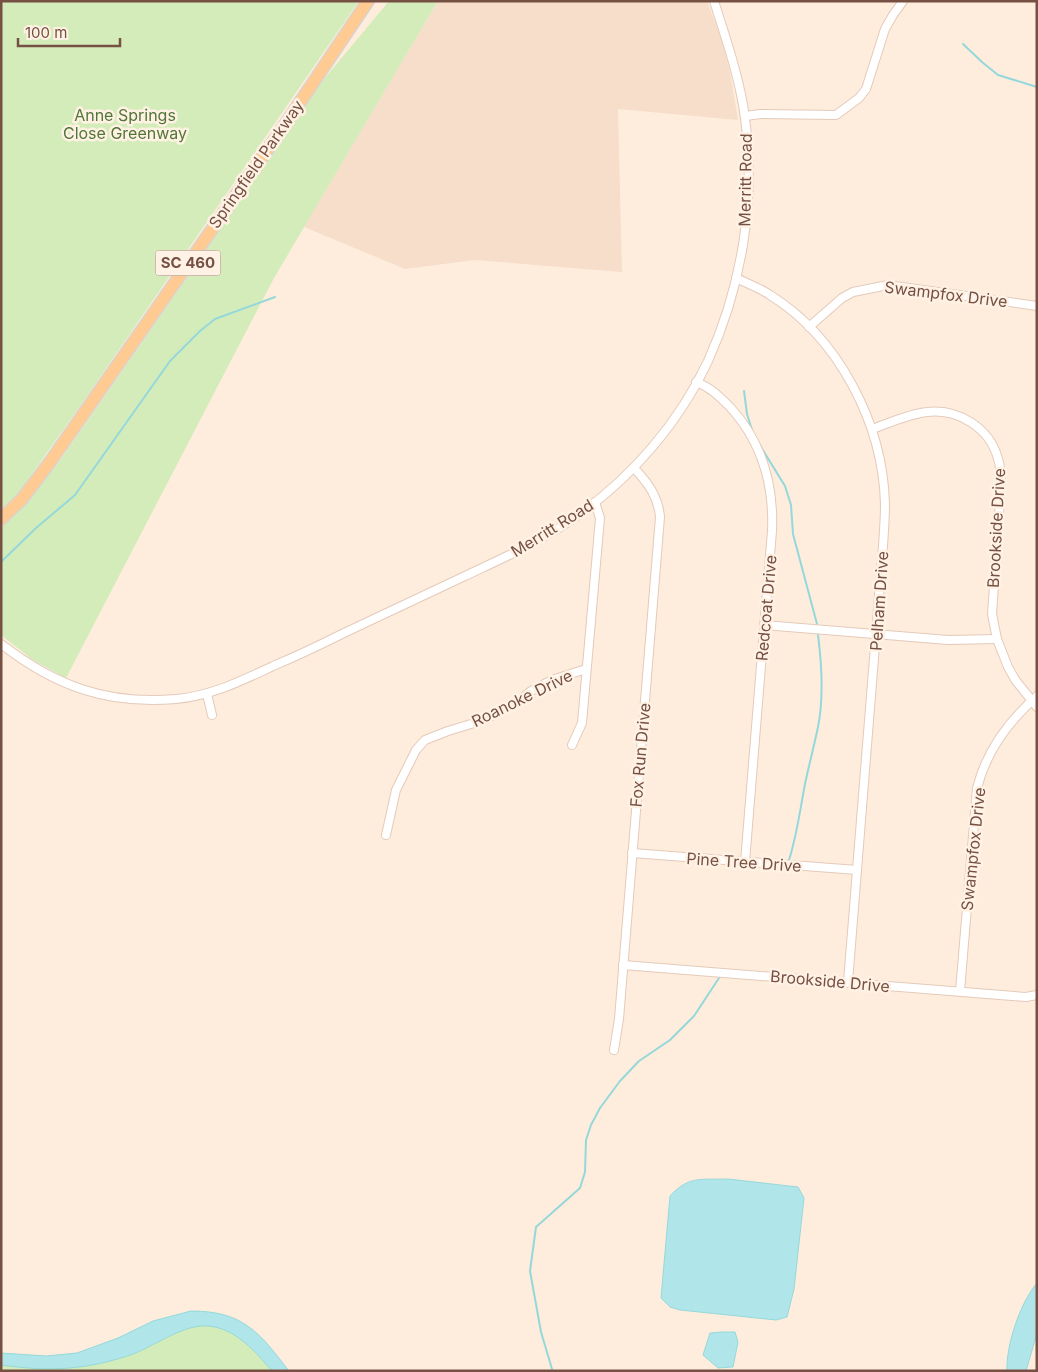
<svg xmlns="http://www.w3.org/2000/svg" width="1038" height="1372" viewBox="0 0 1038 1372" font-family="Inter,sans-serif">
	<rect width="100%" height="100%" fill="#feeddc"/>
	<path fill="#f6deca" d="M438,1H707L721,38L730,72L738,120L618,109L622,272L475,260L405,269L304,227Z"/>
	<g fill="#d4ecba">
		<path d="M1,1H359L83,402L17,495L1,509Z"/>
		<path d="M389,1H438L274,278L66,678L33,660L1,635V528L27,503L61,459L265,165L314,91Z"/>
		<path d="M224,1322L281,1371H1V1359L49,1363L157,1331Z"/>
	</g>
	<g fill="#b0e6e9" stroke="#95d8db">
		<path d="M728,1179L798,1187L804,1198L794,1289L787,1317L776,1320L680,1310L670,1307L661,1298L670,1196C689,1175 702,1180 728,1179Z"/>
		<path d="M1037,1283V1333L1026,1371H1007C1006,1345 1020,1303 1037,1283Z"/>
		<path d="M191,1311C243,1311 259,1332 289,1371H272C255,1351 235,1328 208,1326C184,1324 156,1345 133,1354C87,1370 50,1372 1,1365V1353L46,1356L77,1353L118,1338L153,1321Z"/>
		<path d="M721,1332H735L738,1342L733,1367L718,1368L703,1355L710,1333Z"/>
	</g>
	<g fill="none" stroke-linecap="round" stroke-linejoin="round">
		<g stroke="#95d8db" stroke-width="2">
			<path d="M963,44L982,62L998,75L1037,87"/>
			<path d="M744,391L747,414L753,433"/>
			<path d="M756,439L785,486L791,505L793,534L817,624"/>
			<path d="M1,562L36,528L75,495L170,361L200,331L215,319L275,297"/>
			<path d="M789,860C797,835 800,810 805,784C809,765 814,746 818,727C824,697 822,666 818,635"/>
			<path d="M552,1369L541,1332L530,1271L536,1227L580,1188L585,1172L586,1140L591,1125L600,1108L620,1081L639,1061L670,1040L694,1016L719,978"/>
		</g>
		<defs>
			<g id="street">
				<path d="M745,116L761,114L836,115L859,98L866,89L885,29L893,15L903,1"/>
				<path d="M736,278C748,284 760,288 770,295C839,338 883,424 885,504C885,518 884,532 883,546L848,982"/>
				<path d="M809,327L842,298L853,292L888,285L1037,306"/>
				<path d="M696,382C710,387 720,397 730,407C762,442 774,485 772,531L745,862"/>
				<path d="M872,429C890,423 908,414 927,412C958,408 990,428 998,459C1001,467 1001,476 1001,485L992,614L997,639L1008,667L1016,681L1037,707"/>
				<path d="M764,625L948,640L997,639"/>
				<path d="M1,644C55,686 107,705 176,699C211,696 241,681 273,666C297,656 320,645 344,633C384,614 424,595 465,576C503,558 542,541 577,516C632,477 679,423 708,361C742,286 756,200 745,118C740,79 726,39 714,1"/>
				<path d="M207,694L212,715"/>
				<path d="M572,745L582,723L600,518L595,502"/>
				<path d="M386,835L396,790L416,750L425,740L448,731L484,720L516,703L531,691L552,680L586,669"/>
				<path d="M632,853L857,870"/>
				<path d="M623,965L1026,997L1037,995"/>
				<path d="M960,991L977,788C987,750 1008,722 1037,696"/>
				<path d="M614,1050L619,1019L660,517C658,496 648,483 634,468"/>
			</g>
			<path id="primary" d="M1,519L22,499L50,462L284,126L368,1"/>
		</defs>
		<use href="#street" stroke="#e4cabb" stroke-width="10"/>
		<use href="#primary" stroke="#dbd2ce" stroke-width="14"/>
		<use href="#street" stroke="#fff" stroke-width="8"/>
		<use href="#primary" stroke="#ffcb92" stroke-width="11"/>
	</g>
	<g text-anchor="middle" stroke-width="5" stroke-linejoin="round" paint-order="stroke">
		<rect fill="#fff2e4" stroke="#9e8173" stroke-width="1" x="155.5" y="250.5" width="65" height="25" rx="4"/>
		<g font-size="15" font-weight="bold" fill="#755043">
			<text x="188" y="268">SC 460</text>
		</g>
		<g font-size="16" fill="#517638" stroke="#fff2e4">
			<text x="125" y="121">Anne Springs<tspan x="125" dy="18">Close Greenway</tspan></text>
		</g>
		<g font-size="16" fill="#755043" stroke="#fff2e4">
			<text transform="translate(256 164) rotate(-55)" y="6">Springfield Parkway</text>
			<text transform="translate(745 180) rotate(-89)" y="6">Merritt Road</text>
			<text transform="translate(946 294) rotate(7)" y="6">Swampfox Drive</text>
			<text transform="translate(552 528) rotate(-32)" y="6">Merritt Road</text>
			<text transform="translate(996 528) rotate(-87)" y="6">Brookside Drive</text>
			<text transform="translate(879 601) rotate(-86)" y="6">Pelham Drive</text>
			<text transform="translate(766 608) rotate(-85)" y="6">Redcoat Drive</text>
			<text transform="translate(522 698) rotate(-26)" y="6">Roanoke Drive</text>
			<text transform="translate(640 755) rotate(-85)" y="6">Fox Run Drive</text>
			<text transform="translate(973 849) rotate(-84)" y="6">Swampfox Drive</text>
			<text transform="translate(744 862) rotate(4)" y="6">Pine Tree Drive</text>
			<text transform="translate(830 981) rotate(5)" y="6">Brookside Drive</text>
		</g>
	</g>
	<rect width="1038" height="1372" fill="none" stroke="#755043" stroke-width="5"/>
	<path d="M18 38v8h102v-8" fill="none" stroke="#755043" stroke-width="2.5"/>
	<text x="25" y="38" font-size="15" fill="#755043" stroke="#fff2e4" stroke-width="4" paint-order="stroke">100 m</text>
</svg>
